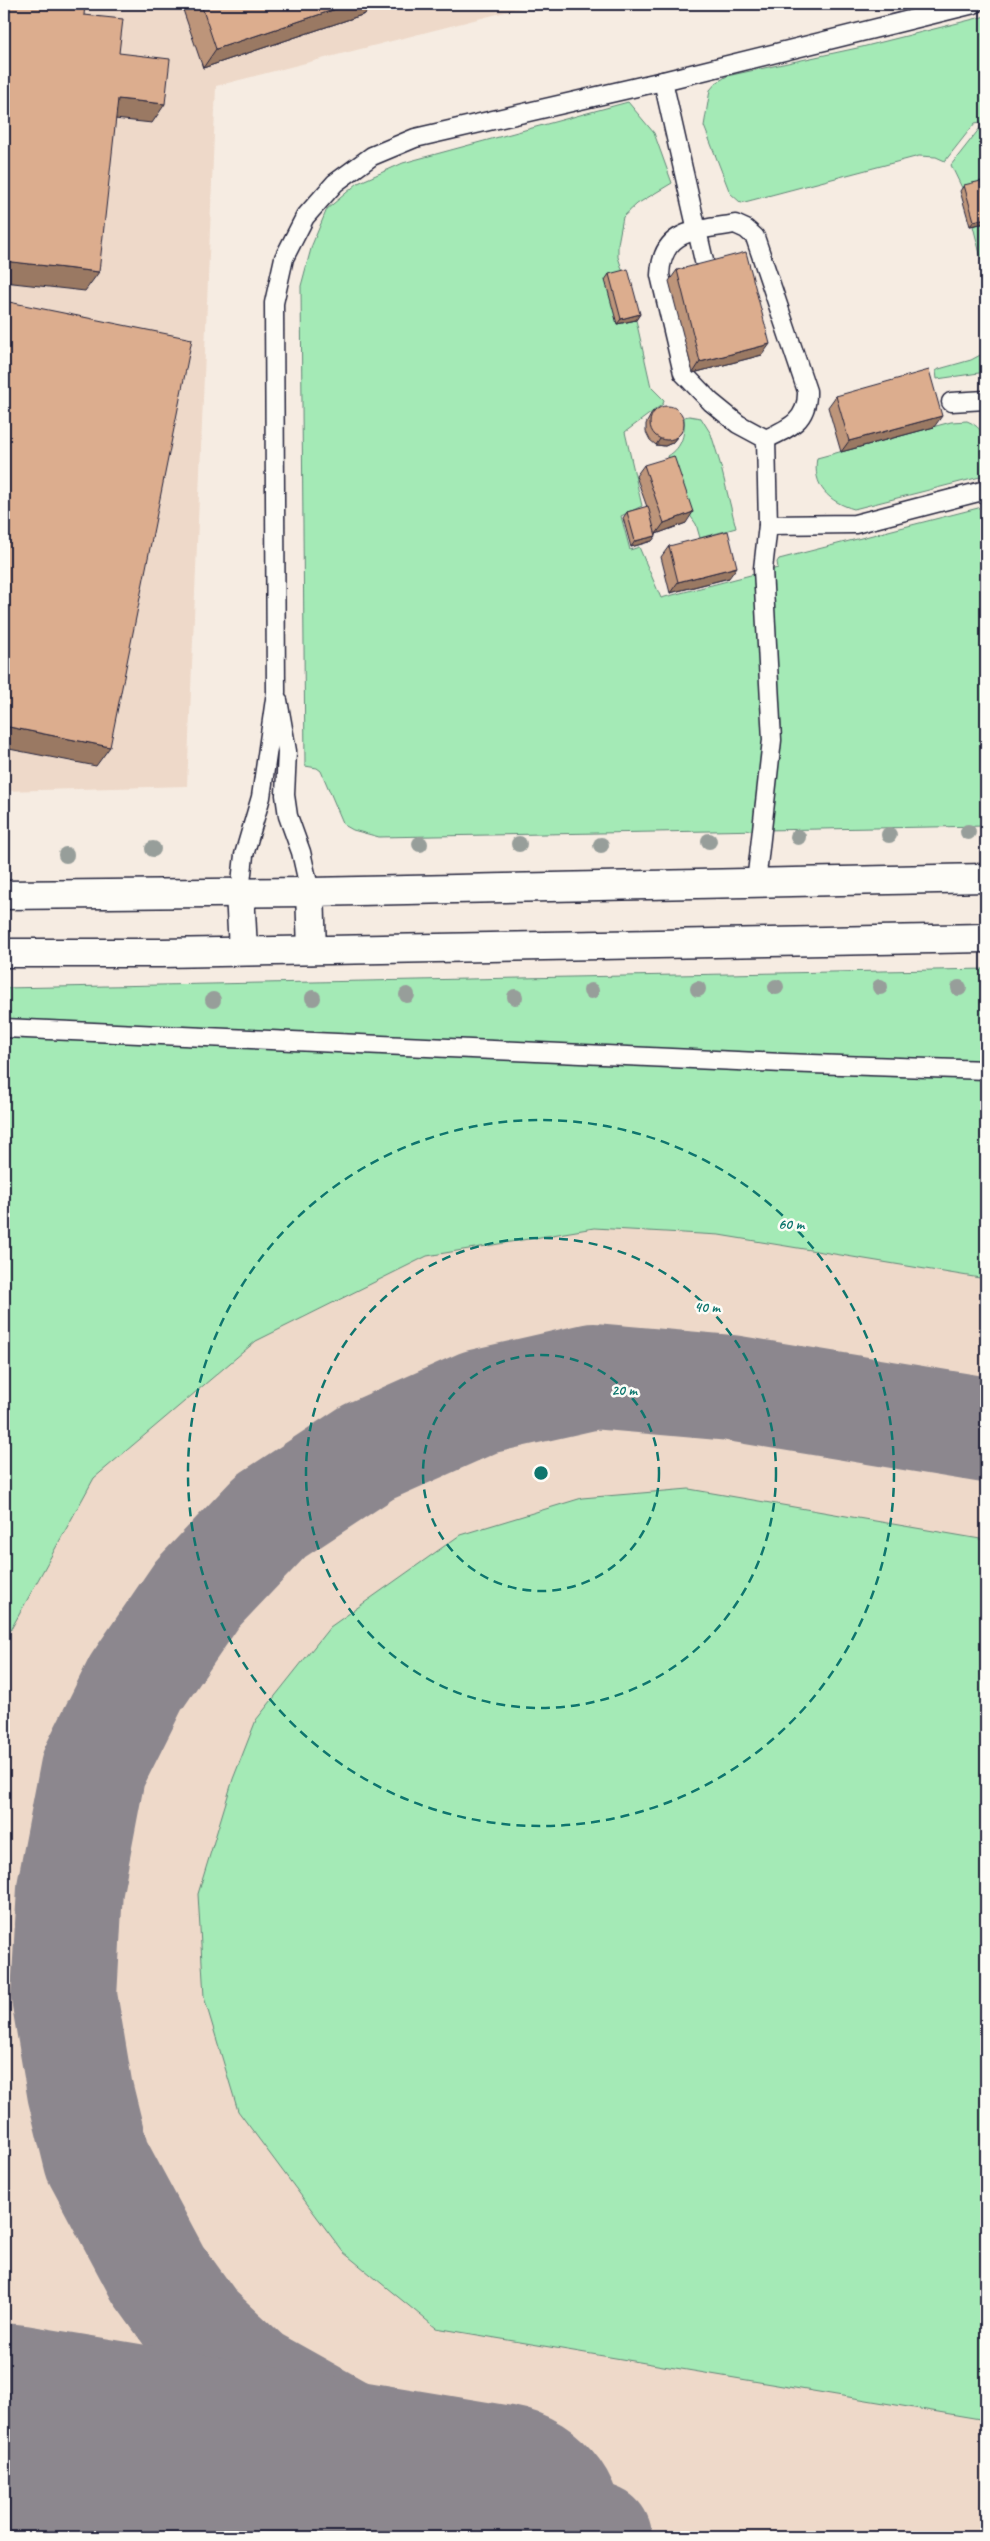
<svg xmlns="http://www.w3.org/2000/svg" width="990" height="2541" viewBox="0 0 990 2541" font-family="Caveat,sans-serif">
	<rect width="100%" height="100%" fill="#f6ece2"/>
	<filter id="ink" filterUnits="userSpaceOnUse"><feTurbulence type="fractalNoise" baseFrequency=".02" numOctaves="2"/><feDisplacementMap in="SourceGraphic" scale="10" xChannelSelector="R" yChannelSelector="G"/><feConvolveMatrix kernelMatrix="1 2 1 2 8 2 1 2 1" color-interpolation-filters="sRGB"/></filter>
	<g filter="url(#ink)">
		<g fill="#eed9c9">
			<path d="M4,4H536L216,86L187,786L4,791Z"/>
			<path d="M4,1007L986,1047V2537H4Z"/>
		</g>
		<g fill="#a4eab6" stroke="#638678">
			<path d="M986,16V278L973,226L986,222L963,190L951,165L980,128L981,122L975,123L945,161L936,157L919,156L741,203L730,193L704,126L710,90L716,83L727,76L862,47Z"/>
			<path d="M628,102L654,133L672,183L637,204L623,217L618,244V257L624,275L617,324L636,320L651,387L664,400L663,404L625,432L642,506L621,516L630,550L639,547L661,598L778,568L777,562L779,559L986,506V826L379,837L353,830L344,825L321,771L317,768L305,766L301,286L312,245L327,209L358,183L403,163Z"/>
			<path d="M986,352V372L937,379L936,371L939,369L971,360Z"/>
			<path d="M689,416L701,418L711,434L720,463L736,528L700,538L696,524L689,514L668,456C683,447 685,433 684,417Z"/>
			<path d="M967,421C990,430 986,448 986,472L980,477L854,509C829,502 812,486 817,458L951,422Z"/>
			<path d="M986,969V1279L719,1235L594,1228L427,1256L256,1341L94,1478L9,1633L4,1648V988Z"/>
			<path d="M689,1489L986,1540V2420L436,2328L343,2252L238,2111L204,1997L198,1894L233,1779L256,1720L330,1627L460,1535L582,1498Z"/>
		</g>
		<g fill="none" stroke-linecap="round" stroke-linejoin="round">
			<path stroke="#8c878e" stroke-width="106" d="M599,2537L487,2496L387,2454L251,2378L197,2328L158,2274L97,2160L80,2091L64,1996L70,1889L93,1769L136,1683L197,1594L271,1516L368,1452L480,1402L594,1376L731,1388L986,1430"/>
			<path stroke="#8c878e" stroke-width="265" d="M6,2456L492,2537"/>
			<defs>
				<g id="lane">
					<path d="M663,81L704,261"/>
					<path d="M735,224L746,229L755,237L807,391C808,420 790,428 766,439L738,424L711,402L683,373L660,275C662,228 697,231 735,224Z"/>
					<path d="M951,402L986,400"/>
					<path d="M768,525L855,524L986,490"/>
					<path d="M278,700L287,751L285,795L288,816L301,852L310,892"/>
					<path d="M756,883L772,740L763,569L768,525L766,439"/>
					<path d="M240,892L244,855L261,797L276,692L274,303L284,258L305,217L335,183L372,156L415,138L663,81L974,4"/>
					<path d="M4,1028L783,1063L986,1070"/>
				</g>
				<g id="secondary">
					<path d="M240,892L243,950"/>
					<path d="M310,892L312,950"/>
					<path d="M4,895L310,892L986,878"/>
					<path d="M4,953H161L986,938"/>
				</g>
			</defs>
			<use href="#lane" stroke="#22223b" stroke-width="21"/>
			<use href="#secondary" stroke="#22223b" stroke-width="31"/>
			<use href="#lane" stroke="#fdfcf7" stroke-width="18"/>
			<use href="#secondary" stroke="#fdfcf7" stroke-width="28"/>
		</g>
		<g fill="#979e9a">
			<circle cx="968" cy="832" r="8"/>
			<circle cx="889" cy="835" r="8"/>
			<circle cx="798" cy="837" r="8"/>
			<circle cx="709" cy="841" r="8"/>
			<circle cx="420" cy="844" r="8"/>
			<circle cx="519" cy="844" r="8"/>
			<circle cx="601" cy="845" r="8"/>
			<circle cx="153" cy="849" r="8"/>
			<circle cx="66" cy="855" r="8"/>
			<circle cx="776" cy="987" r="8"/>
			<circle cx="880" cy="987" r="8"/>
			<circle cx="959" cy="988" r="8"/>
			<circle cx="698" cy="989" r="8"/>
			<circle cx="591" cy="991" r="8"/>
			<circle cx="407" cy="995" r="8"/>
			<circle cx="515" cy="997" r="8"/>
			<circle cx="313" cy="998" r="8"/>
			<circle cx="213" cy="1000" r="8"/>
		</g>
		<g fill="#bd957a" stroke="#22223b">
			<path d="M181,4H372L365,14L203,68Z"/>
			<path d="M964,185L986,223L970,226L960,191Z"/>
			<path d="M677,270L762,355L693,373L669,281Z"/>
			<path d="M609,274L640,314L636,320L617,324L605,280Z"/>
			<path d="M836,396L934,427L841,452L828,407Z"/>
			<path d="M653,411L682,431L672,443L665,446L656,445L650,440L646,432V424Z"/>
			<path d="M644,465L686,523L656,534L652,541L631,547L623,518L627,512L647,507L636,476Z"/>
			<path d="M669,546L729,578L670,593L661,557Z"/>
		</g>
		<g fill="#9a7963" stroke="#22223b">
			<path d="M351,4H372L365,14L203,68L216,49Z"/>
			<path d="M118,99L165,104L152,123L105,118Z"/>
			<path d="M986,218V223L970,226L974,221Z"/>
			<path d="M4,261L99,272L85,291L4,282Z"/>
			<path d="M640,314L636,320L617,324L621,319Z"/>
			<path d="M770,344L762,355L693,373L700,362Z"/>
			<path d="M942,416L934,427L841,452L849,441Z"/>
			<path d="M682,431L672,443L665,446L656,445L660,439Z"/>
			<path d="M693,512L686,523L656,534L664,523Z"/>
			<path d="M656,536L652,541L631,547L635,541Z"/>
			<path d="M737,567L729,578L670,593L678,582Z"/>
			<path d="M4,726L110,747L96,766L4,748Z"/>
		</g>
		<g fill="#dcad8e" stroke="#22223b">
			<path d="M4,4H85L84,15L123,19L119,53L170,59L165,104L118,99L99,272L4,261Z"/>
			<path d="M201,4H351L216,49Z"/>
			<path d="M981,181L986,203V218L974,221L964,185Z"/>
			<path d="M746,252L770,344L700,362L677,270Z"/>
			<path d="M628,269L640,314L621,319L609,274Z"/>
			<path d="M4,301L192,339L110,747L4,726Z"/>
			<path d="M929,370L942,416L849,441L836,396Z"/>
			<circle cx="667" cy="423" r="17"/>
			<path d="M674,456L693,512L664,523L644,465Z"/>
			<path d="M648,506L656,536L635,541L627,512Z"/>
			<path d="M728,531L737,567L678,582L669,546Z"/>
		</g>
	</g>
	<g fill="none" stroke="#0f766e" stroke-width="2.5" stroke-dasharray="9 6">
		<circle cx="541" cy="1473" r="118"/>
		<circle cx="541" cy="1473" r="235"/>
		<circle cx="541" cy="1473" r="353"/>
	</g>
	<circle cx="541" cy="1473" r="8" fill="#0f766e" stroke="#fdfcf7" stroke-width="2.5"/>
	<g font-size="15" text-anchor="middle" font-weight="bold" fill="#0f766e" stroke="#fdfcf7" stroke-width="5" stroke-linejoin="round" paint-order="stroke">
		<text x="791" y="1229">60 m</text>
		<text x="707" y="1312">40 m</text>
		<text x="624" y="1395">20 m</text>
	</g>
	<rect width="990" height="2541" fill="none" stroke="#fdfcf7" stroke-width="20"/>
	<rect x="10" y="10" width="970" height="2521" fill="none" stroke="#22223b" stroke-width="2" filter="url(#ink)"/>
</svg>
